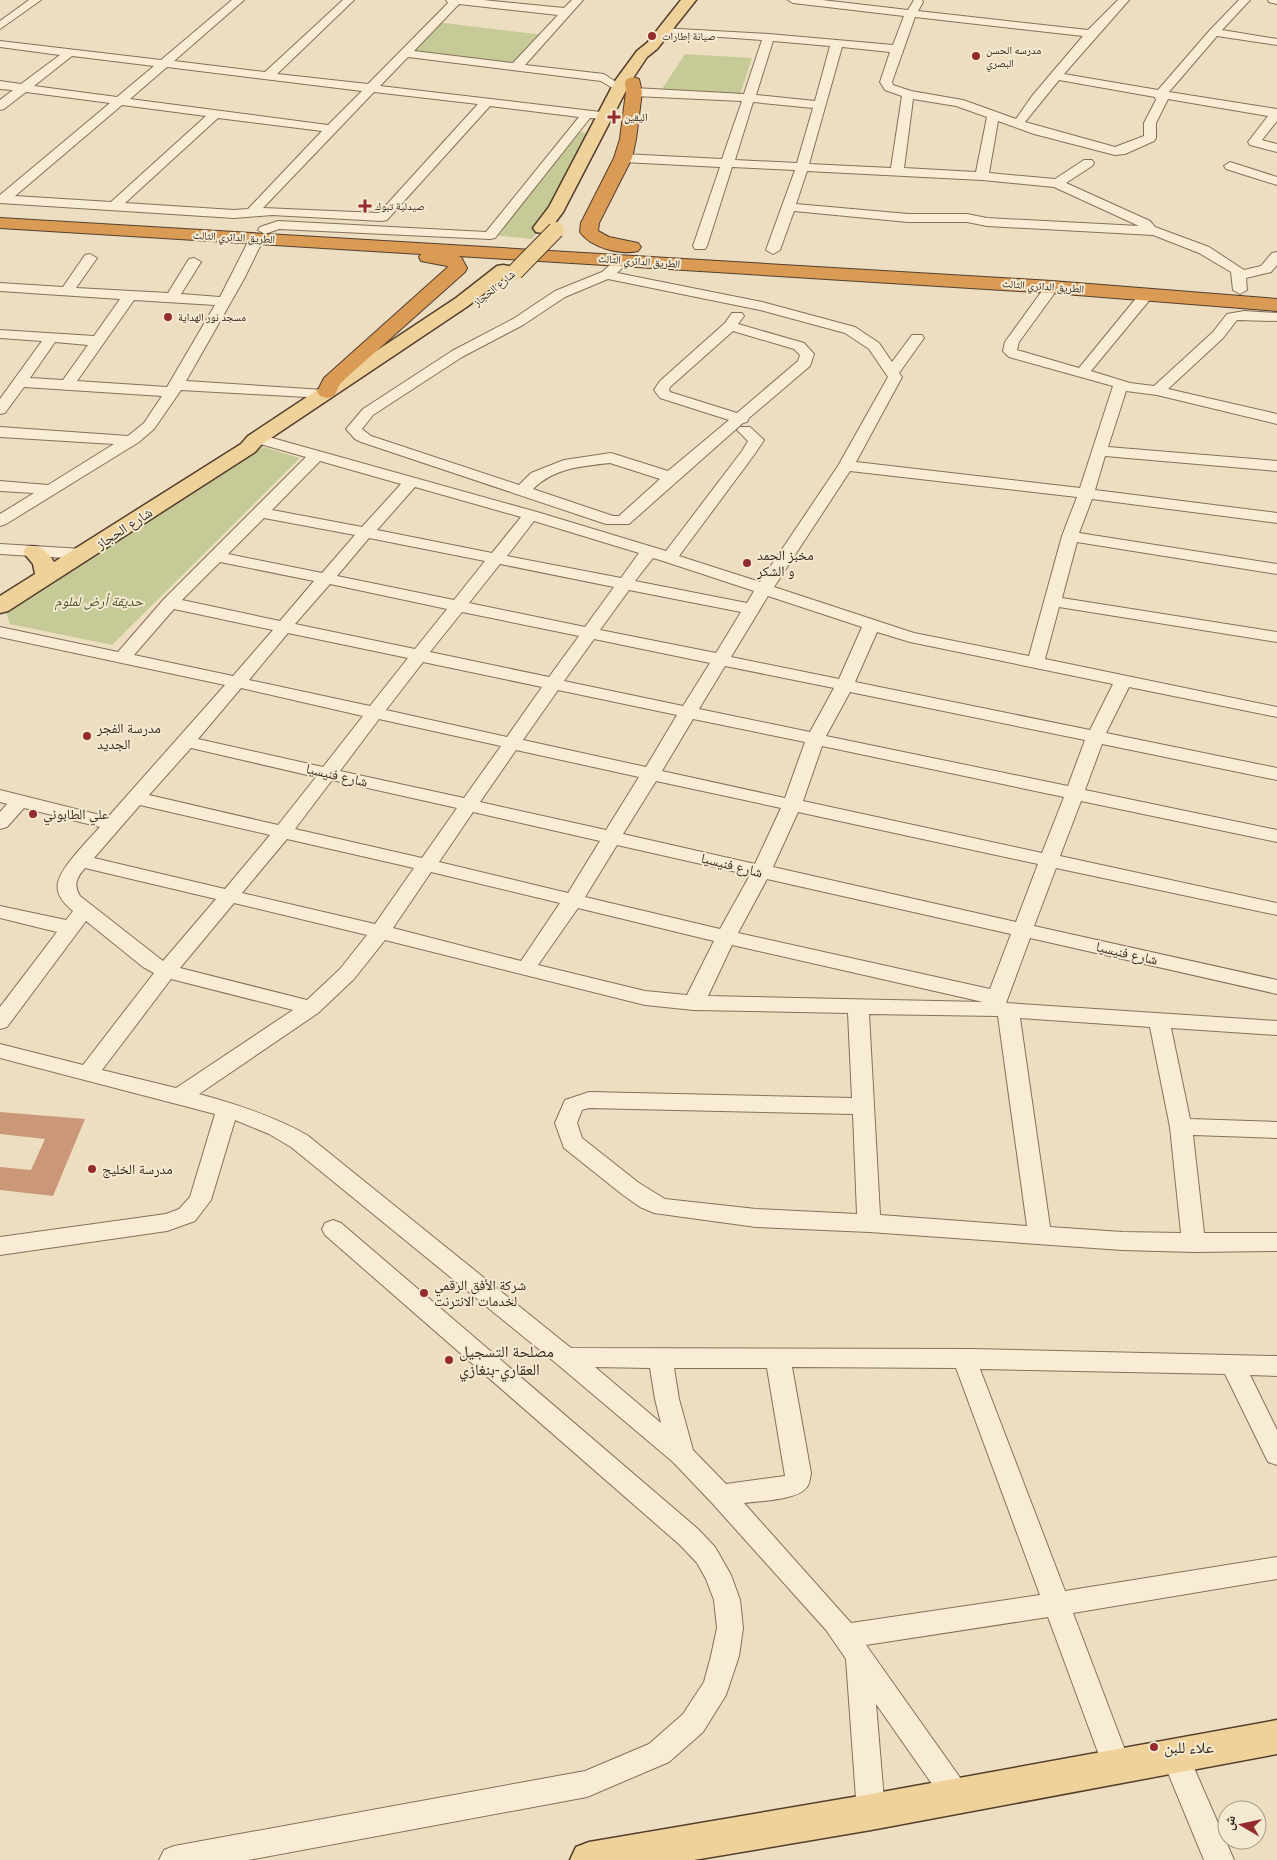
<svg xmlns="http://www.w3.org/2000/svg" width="1277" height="1860" viewBox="0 0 1277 1860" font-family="'Source Serif 4','Noto Naskh Arabic',serif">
	<rect width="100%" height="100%" fill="#eddec2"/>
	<g fill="#c6ca96">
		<path d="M436,22L544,35L517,66L406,53Z"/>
		<path d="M685,54L752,58L740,95L662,89Z"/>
		<path d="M574,131L593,134L541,227L532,239L491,235Z"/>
		<path d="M263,447L300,458L112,645L10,624L6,612Z"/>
	</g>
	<path fill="#ca9878" d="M0,1112L85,1119L53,1196L0,1190V1167L31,1170L45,1139L0,1134Z"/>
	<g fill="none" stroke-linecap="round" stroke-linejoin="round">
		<defs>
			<g id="minor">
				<path d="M29,0H41L0,29V21Z"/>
				<path d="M232,0H244L174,61L265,72L343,0H354L277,74L368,84L448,3L446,0H483L564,8L572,0H583L525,65L604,74L625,88L619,92L601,81L408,57L380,86L609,113L611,116L609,119L590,118L495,238L490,239L279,229L265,234L258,230L260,227L278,221L486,232L579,117L490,106L387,220L382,221L272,215L234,218L0,203V195L110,103L26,92L4,109L0,110V100L13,90L0,89V81L21,84L60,55L0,47V41L161,60ZM459,4L558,15L513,63L414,51ZM72,56L154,66L117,97L34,86ZM167,67L362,91L328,125L130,99ZM374,92L478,104L379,213L263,208ZM122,105L206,116L111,202L15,196ZM218,118L322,131L248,209L234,210L125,203Z"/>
				<path d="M788,0H822L908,10L914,0H922L923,2L918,11L1088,30L1118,0H1129L1064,74L1158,90L1210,30L1239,0H1250L1222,30L1277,39V45L1217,36L1169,92L1277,109V121L1262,140L1277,144V152L1250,145L1248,142L1268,116L1168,99L1156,123V138L1154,141L1125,154L1115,155L1034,134L998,121L989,173L1055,179L1084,160H1092L1094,163L1092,166L1066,183L1150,221L1155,227L1209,247L1244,270L1261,266L1272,253L1277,252V265L1271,272L1246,278L1247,290L1240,294L1233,290L1231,272L1199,253L1153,235L987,226L967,222H908L794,211L780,250L773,254L766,250L795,170L732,167L707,246L705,249H695L693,246L720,167L623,162L617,158L623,154L722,159L742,101L634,96L628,92L634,88L744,94L762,40L665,33L661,32L659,30L661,28L769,34L893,45L904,16L793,3ZM915,17L1083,36L1032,96L1016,119L963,100L911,91L893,85L892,82ZM773,41L830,46L815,101L756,95ZM842,47L890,52L880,82L885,90L902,96L891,168L809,164ZM1059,80L1155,97L1156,100L1144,123V136L1115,147L1025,122ZM913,99L956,106L987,117L976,172L904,168ZM753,102L813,108L797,163L735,160ZM807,171L982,180L1054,187L1139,226L987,218L967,214H908L796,204Z"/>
				<path d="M1268,0H1277V4L1269,2Z"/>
				<path d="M1230,162L1277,177V185L1226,169L1224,166Z"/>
				<path d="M257,234L264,238L244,279L186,381L324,390L329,391L331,394L329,397L324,398L181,390L154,429L139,442L6,524L0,526V514L34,493L0,491V481L48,485L114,444L0,437V427L128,436L144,423L162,396L24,387L5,413L0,414V399L42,341L0,338V330L94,336L120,299L0,291V283L63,287L85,255L90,254L97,258L76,288L168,293L189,259L194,258L201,262L181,294L220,297L250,238ZM134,300L215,305L167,387L77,381ZM55,342L88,345L63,380L30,378Z"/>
				<path d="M616,263L623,267L617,273L762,302L855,327L879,343L892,362L912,335H922L924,338L899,373L902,377L856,462L1080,488L1113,386L1009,357L1003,351L1005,342L1047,284L1052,283L1059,287L1019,342L1017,350L1079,368L1142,291H1152L1154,294L1152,297L1091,371L1130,383L1154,386L1213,332L1227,314L1244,311L1277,313V321L1237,320L1223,338L1168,389L1277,414V424L1157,395L1126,391L1108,447L1277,461V471L1105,456L1095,490L1277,513V523L1092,499L1079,533L1277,564V574L1077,542L1062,598L1277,632V642L1059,607L1045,659L1277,707V717L1129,687L1106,733L1277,768V780L1102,744L1085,790L1277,830V842L1081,801L1060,856L1277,903V915L1056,868L1034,926L1277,980V994L1030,938L1006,1003L1277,1021V1035L1171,1028L1190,1119L1277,1122V1138L1193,1135L1204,1233H1277V1251L1194,1252L1122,1250L869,1232L756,1227L654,1213L640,1207L623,1195L564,1148L555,1123L565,1100L589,1092L852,1098L848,1013L694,1010L645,1005L385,940L354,979L318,1013L199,1094C236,1104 273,1116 307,1135L571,1348L971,1349L1277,1356V1376L1250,1375L1277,1430V1465L1268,1462L1225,1374L980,1369L1065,1591L1277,1557V1579L1073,1613L1131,1766L1127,1775L1117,1779L1107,1775L1103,1766L1048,1617L866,1645L966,1786L970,1795L966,1804L956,1808L946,1804L876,1704L885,1812L881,1821L871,1825L861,1821L857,1812L846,1659L826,1630L712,1503L673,1462L557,1364L291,1147L269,1134L235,1120L211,1200L195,1221L167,1231L0,1255V1237L166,1214L179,1209L190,1197L215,1114L0,1058V1044L83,1065L154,973L143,967L86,921L7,1027L0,1029V1007L57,932L0,918V906L66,920L73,911C48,891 57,877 74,856C82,846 91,837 100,827L24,808L7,827L0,829V812L7,804L0,802V790L108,817L225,685L0,637V627L118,652L164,599L306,457L260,444L257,441L260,438L265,436L537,512L666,551L742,451L748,441L737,430L740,427H750L764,440L754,455L679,556L760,582L838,466L888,377L869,349L845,333L760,310L608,279L565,297L523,325L462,357L373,415L362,429L371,436L519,485L531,473L564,460L611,453L668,471L729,420L660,398L654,390L660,381L725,323L732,313H742L744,316L738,324L804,343L814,354L810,366L749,418L747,422L743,423L629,524H606L361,442L355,439L346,429L363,409L452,351L513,319L555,291L602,272L611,264ZM733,331L794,349L800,355L798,361L737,413L670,392L669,390L670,387ZM320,461L401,484L362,527L272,510ZM610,463L660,479L619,516H613L533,489C554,468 582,466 610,463ZM850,471L1077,497L1062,536L1029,656L914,633L774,587ZM415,487L521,517L492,553L377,530ZM264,518L355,535L322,573L228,554ZM534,521L639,553L621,578L507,556ZM369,538L485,561L454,600L337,576ZM653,558L663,561L754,591L747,603L635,581ZM220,562L314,581L280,621L182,600ZM500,564L614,587L585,627L469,603ZM330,584L447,609L415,649L295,624ZM629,590L741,612L716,653L600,630ZM768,596L862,627L839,679L731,657ZM174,609L273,630L233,676L134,655ZM462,612L579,636L549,677L430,652ZM877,632L910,642L1113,684L1090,730L855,682ZM288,633L408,658L370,706L249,680ZM594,639L710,663L683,706L564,681ZM423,662L542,687L507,737L386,710ZM725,666L834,688L810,732L699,709ZM241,688L363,716L323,767L198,739ZM558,690L677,715L646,767L523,740ZM850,692L1085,740L1068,786L826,736ZM379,719L501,746L464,798L340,771ZM693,719L805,742L785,798L662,771ZM822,746L1064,797L1042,853L803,801ZM191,748L316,777L278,825L149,795ZM516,750L639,777L606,830L480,802ZM332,780L457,808L422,858L295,829ZM656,781L781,808L755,864L623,834ZM140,805L270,835L225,889L94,858ZM473,812L600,841L568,893L439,862ZM798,812L1038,864L1016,922L773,867ZM287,839L414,868L375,924L242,893ZM617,845L750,875L720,929L585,897ZM85,868L216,899L163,961L80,896C73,885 77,877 85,868ZM431,872L560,903L521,961L393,928ZM767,879L1011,934L990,989L738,933ZM234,903L367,935L340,969L307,1000L180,968ZM578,908L714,941L687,995L645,991L538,965ZM732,945L983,1002L708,996ZM171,979L293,1010L176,1088L102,1070ZM869,1014L998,1016L1027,1226L880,1215ZM1020,1018L1150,1027L1170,1127L1181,1233L1122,1232L1050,1227ZM589,1108L853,1114L857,1214L756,1209L665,1199L639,1183L582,1138L577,1123L582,1110ZM595,1367L650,1368L655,1399L661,1423ZM792,1367L956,1368L1040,1595L851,1623L744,1503C759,1501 797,1500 806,1488C810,1484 810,1478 811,1473ZM674,1368H767L785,1476L726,1484L693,1450L679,1399Z"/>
				<path d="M0,544L83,549L89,551L91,554L89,557L83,559L0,554Z"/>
				<path d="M333,1220L341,1223L698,1529L715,1547L731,1575L740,1600L743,1628L739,1656L726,1695L703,1732L669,1762L587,1797L248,1860H159L164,1850L174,1846L585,1771L649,1744L683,1714L704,1682L711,1656L717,1628L714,1600L706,1579L697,1563L680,1545L325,1235L322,1229L325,1223Z"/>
				<path d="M1175,1743L1185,1747L1234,1860H1204L1161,1756L1165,1747Z"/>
			</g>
			<g id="major">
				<path d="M681,0H696L657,49L647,57L631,81L563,212L548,232L542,233L536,232L533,228L549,207L615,81L637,51L647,43Z"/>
				<path d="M503,265L509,266L512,270L509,274L468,306L262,444L255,452L8,611L0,613V596L35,574L33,564L23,552L26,547C40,544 47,551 54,562L241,444L248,436L456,298L497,266Z"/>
				<path d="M1277,1720V1754L871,1830L694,1860H570L576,1847L589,1842L871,1794Z"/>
			</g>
			<g id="highway">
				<path d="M633,77L639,79L642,92L636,139L632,158L599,223L598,231L609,237L638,243L641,247L638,251C621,255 591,248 580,232L581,223L614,158L620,139L626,92L625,82L627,79Z"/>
				<path d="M0,218L1052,281L1277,299V311L1052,293L458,256L461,257L467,268L465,272L346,378L340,384L334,396L327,398L320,396L317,392L324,378L448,267L447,266L421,261L419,257L421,254L0,228Z"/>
			</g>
		</defs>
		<use href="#minor" stroke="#867059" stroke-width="2"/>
		<use href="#major" stroke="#533e2e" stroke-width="3"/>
		<use href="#highway" stroke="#533e2e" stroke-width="2"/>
		<use href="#minor" fill="#f8ecd5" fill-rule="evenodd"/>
		<use href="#major" fill="#efd29a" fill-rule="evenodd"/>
		<use href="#highway" fill="#da9b54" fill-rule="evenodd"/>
		<defs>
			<path id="major-bridge" d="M515,272L556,230"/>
		</defs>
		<use href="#major-bridge" stroke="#533e2e" stroke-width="18" stroke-linecap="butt"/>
		<use href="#major-bridge" stroke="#efd29a" stroke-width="16"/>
	</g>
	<g fill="#932b2f" stroke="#f4e9d1" stroke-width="2">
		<circle cx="652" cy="36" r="5"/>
		<circle cx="976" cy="56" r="5"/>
		<path d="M611.5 109.5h5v5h5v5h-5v5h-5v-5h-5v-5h5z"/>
		<path d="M362.5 198.5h5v5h5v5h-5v5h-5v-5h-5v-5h5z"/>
		<circle cx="168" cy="317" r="5"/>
		<circle cx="747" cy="563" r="5"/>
		<circle cx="87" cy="736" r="5"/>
		<circle cx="33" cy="814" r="5"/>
		<circle cx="92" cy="1169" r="5"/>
		<circle cx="424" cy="1293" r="5"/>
		<circle cx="449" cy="1360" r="5"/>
		<circle cx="1154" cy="1747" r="5"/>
	</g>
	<g text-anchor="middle" stroke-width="4" stroke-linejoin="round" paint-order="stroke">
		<g font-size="11" fill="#36281d" stroke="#f4e9d1" text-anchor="start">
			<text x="662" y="40">صيانة إطارات</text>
			<text x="986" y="54">مدرسه الحسن<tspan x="986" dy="13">البصري</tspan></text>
			<text x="624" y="121">اليقين</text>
			<text x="375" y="210">صيدلية تبوك</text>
			<text x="178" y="321">مسجد نور الهداية</text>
		</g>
		<g font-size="11" fill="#36281d" stroke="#f4e9d1">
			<text transform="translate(234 237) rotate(3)" y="4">الطريق الدائري الثالث</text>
			<text transform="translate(639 261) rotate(4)" y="4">الطريق الدائري الثالث</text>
			<text transform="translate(1043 286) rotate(4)" y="4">الطريق الدائري الثالث</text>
			<text transform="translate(494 288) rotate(-39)" y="4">شارع الحجاز</text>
		</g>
		<g font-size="14" fill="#36281d" stroke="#f4e9d1">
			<text transform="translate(124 528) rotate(-33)" y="5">شارع الحجاز</text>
			<text transform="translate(337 775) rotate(13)" y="5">شارع فنيسيا</text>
			<text transform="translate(732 865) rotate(14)" y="5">شارع فنيسيا</text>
			<text transform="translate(1127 953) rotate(13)" y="5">شارع فنيسيا</text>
		</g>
		<g font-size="14" fill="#36281d" stroke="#f4e9d1" text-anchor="start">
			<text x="757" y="560">مخبز الحمد<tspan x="757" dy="16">و الشكر</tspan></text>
			<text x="97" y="733">مدرسة الفجر<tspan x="97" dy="16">الجديد</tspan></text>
			<text x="43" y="819">علي الطابوني</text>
			<text x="102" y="1174">مدرسة الخليج</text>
			<text x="434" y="1290">شركة الأفق الرقمي<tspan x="434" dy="16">لخدمات الانترنت</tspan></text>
		</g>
		<g font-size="14" font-style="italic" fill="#485224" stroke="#f4e9d1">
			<text x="99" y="606">حديقة أرض لملوم</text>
		</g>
		<g font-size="16" fill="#36281d" stroke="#f4e9d1" text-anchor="start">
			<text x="459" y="1357">مصلحة التسجيل<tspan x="459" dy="18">العقاري-بنغازي</tspan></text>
			<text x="1164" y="1753">علاء للبن</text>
		</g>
	</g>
	<g transform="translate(1242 1825) rotate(279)"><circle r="24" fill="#f4e9d1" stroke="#a89c89"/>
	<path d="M0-4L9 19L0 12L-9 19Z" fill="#932b2f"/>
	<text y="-8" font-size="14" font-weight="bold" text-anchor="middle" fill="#36281d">ش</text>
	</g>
</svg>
